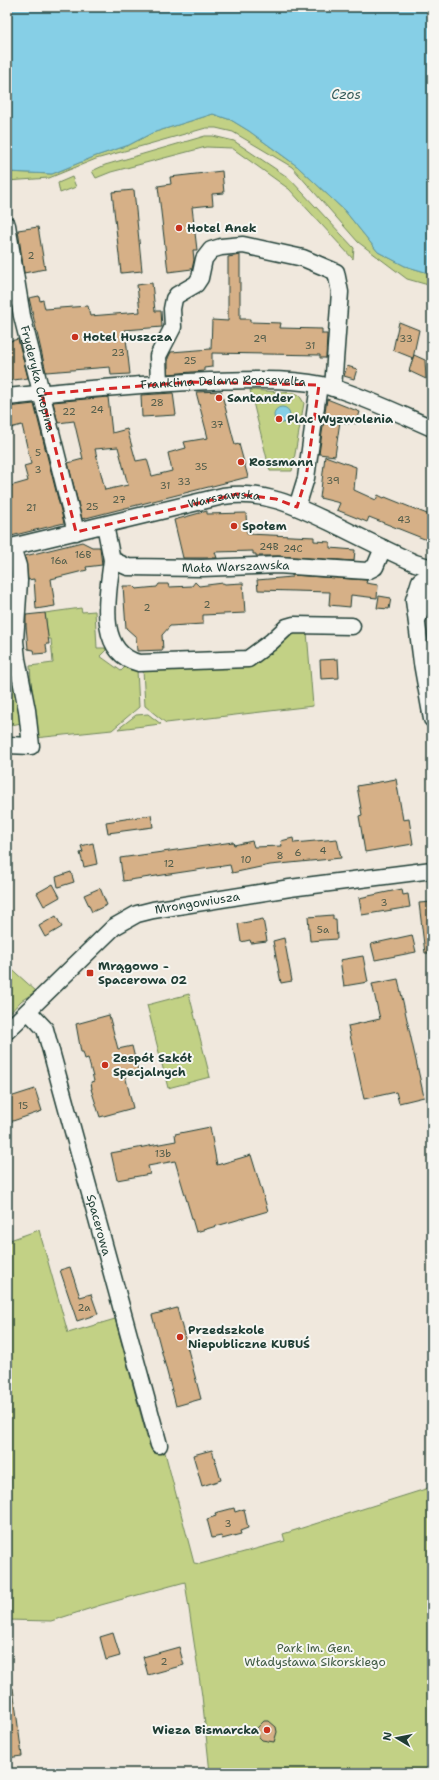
<svg xmlns="http://www.w3.org/2000/svg" width="439" height="1780" viewBox="0 0 439 1780" font-family="'Shantell Sans',sans-serif">
	<rect width="100%" height="100%" fill="#f0e8dd"/>
	<filter id="ink" filterUnits="userSpaceOnUse"><feTurbulence type="fractalNoise" baseFrequency=".025" numOctaves="2"/><feDisplacementMap in="SourceGraphic" scale="8" xChannelSelector="R" yChannelSelector="G"/><feConvolveMatrix kernelMatrix="1 2 1 2 8 2 1 2 1" color-interpolation-filters="sRGB"/></filter>
	<g filter="url(#ink)">
		<g fill="#c2d185" stroke="#70875c">
			<path d="M213,114L231,120L249,131L297,166L345,211L378,252L405,266L432,274V286L407,279L358,242L292,167L233,132L216,128H206L96,159L49,178L7,181V172L52,174L96,156L129,145L152,133Z"/>
			<path d="M205,136H213L234,141L289,178L354,248L353,259L289,189L232,148L206,147L111,172L96,178L92,171L105,165Z"/>
			<path d="M72,177L76,187L60,193L58,183Z"/>
			<path d="M250,390L295,393L299,395L304,403L292,471H270Z"/>
			<path d="M81,608L82,612L95,611L97,648H105L106,650L100,656L121,671L128,664L137,670L139,707L112,730L35,738L30,666L53,663L51,639H48L45,613Z"/>
			<path d="M307,632L313,706L166,723L145,706L143,670L248,664L290,634Z"/>
			<path d="M7,651L13,666L21,723L7,726Z"/>
			<path d="M148,714L161,724L118,729L136,715Z"/>
			<path d="M7,965L36,991L21,1001L7,1016Z"/>
			<path d="M189,994L210,1077L168,1088L147,1005Z"/>
			<path d="M39,1230L68,1333L115,1319L149,1445L162,1441L194,1563L200,1564L285,1541L283,1534L432,1487V1773H210L202,1696L185,1582L101,1605L51,1621L7,1620V1241Z"/>
		</g>
		<g fill="#86cfe6" stroke="#5d959f">
			<path d="M7,7H432V274L405,266L378,252L345,211L297,166L249,131L231,120L213,114L152,133L129,145L96,156L52,174L7,172Z"/>
			<circle cx="282" cy="415" r="8"/>
		</g>
		<g fill="#d6b087" stroke="#1f3d34" fill-rule="evenodd">
			<path d="M222,171L224,193L212,194L213,205L192,207L197,250H193L194,260L192,269L168,272L158,186L171,184L170,177Z"/>
			<path d="M134,190L142,271L121,273L112,192Z"/>
			<path d="M38,227L45,269L24,273L18,230Z"/>
			<path d="M240,255V319H250V322L281,323L280,328L322,329V334H327L326,358H320V355L212,353V367L204,368V371L168,374V358L171,352L211,349L212,320L228,321V257Z"/>
			<path d="M152,283L155,311H161L162,327L125,330L130,374L111,375L110,367L46,372L29,298L39,296L40,301L43,300L45,309L88,306L90,316L140,312L137,285Z"/>
			<path d="M399,322L419,330L413,358L393,350Z"/>
			<path d="M18,339L28,378L7,381V364L10,363L7,342Z"/>
			<path d="M414,355L425,360L426,379L409,371Z"/>
			<path d="M347,366L357,369L354,379L344,376Z"/>
			<path d="M221,391L235,445L239,444L248,477L82,519L68,463L83,459L74,421L58,423L53,402L108,397L112,433L127,429L136,461L147,459L152,476L172,471L168,453L186,448L184,442L208,438L196,392ZM118,447L128,485L105,490L95,449Z"/>
			<path d="M173,393L176,415L142,417L141,395Z"/>
			<path d="M327,399L360,412L356,424L349,421V424L340,421L335,456L319,454Z"/>
			<path d="M34,404L64,523L7,537V487L28,481L24,466L31,464L22,425L10,428L7,407Z"/>
			<path d="M325,456L356,467L354,490L376,500L378,495L384,498L385,497L432,516V542L369,517L367,522L337,510L340,503L320,498Z"/>
			<path d="M207,511V514L246,513L247,534L314,537V541L330,542V548L355,550L354,561L279,556H256V554H253V551L215,552L217,558H183L174,520Z"/>
			<path d="M82,542L92,547H100L102,565L86,567L87,570L51,579L55,606L36,609L34,579L28,580L25,556Z"/>
			<path d="M292,575L367,580L366,583L378,585L377,598L351,595L350,607L329,605L330,592L258,590L257,580L292,577Z"/>
			<path d="M195,582L199,586L223,583L225,584L243,583L245,613L203,615V624L170,626L162,635L163,650L137,651L136,637L126,628L123,586H133L136,589L157,587L159,584H168L169,587L192,586Z"/>
			<path d="M379,596L391,598L389,609L377,608Z"/>
			<path d="M45,613L49,644H46L47,653L35,654L34,650L28,649L26,626V615Z"/>
			<path d="M338,659L339,678L321,679L320,660Z"/>
			<path d="M396,779L403,820L409,819L413,844L365,852L359,816L362,815L357,786Z"/>
			<path d="M151,815L153,827L108,833L106,822Z"/>
			<path d="M293,838L294,843L337,839L341,858L270,865L232,873L230,865L123,881L120,858L233,842L234,845L252,841L254,847L282,846L281,841Z"/>
			<path d="M93,843L97,864L84,867L80,853L83,852L81,846Z"/>
			<path d="M71,872L74,882L58,887L56,877Z"/>
			<path d="M53,884L60,897L44,906L37,893Z"/>
			<path d="M100,888L107,905L92,912L84,895Z"/>
			<path d="M402,889L403,895L408,894L410,907L362,915L359,898Z"/>
			<path d="M432,902V953H425L419,903Z"/>
			<path d="M333,915V919H336L337,939L310,941L308,917Z"/>
			<path d="M56,916L62,927L45,937L39,926Z"/>
			<path d="M263,919L267,941L251,943L250,940L241,942L238,924Z"/>
			<path d="M412,935L416,952L375,960L371,944Z"/>
			<path d="M284,938L292,981L281,983L273,941Z"/>
			<path d="M363,956L368,982L344,986L340,960Z"/>
			<path d="M398,979L424,1097L399,1103L396,1092L364,1099L348,1026L380,1019L372,984Z"/>
			<path d="M109,1015L118,1049L132,1046L138,1071L125,1075L133,1108L100,1117L91,1089H92L91,1082L94,1081L88,1058L85,1059L83,1052H81L76,1024Z"/>
			<path d="M35,1089L42,1111L7,1123V1098Z"/>
			<path d="M210,1127L217,1165L251,1155L268,1211L196,1232L175,1161L148,1166L150,1174L117,1180L111,1153L176,1141L175,1134Z"/>
			<path d="M70,1267L80,1297L91,1294L98,1314L77,1321L60,1270Z"/>
			<path d="M177,1308L201,1399L176,1406L152,1315Z"/>
			<path d="M212,1450L221,1480L202,1486L193,1455Z"/>
			<path d="M234,1508L235,1512L244,1509L248,1528L240,1531L241,1534L222,1539L221,1536L212,1538L207,1519L216,1516L215,1513Z"/>
			<path d="M113,1633L120,1656L106,1660L100,1637Z"/>
			<path d="M179,1647L184,1665L148,1675L143,1657Z"/>
			<path d="M13,1688L22,1756L7,1758V1743H9L7,1726V1689Z"/>
			<path d="M264,1721H269L276,1727L277,1732L274,1742L262,1740L259,1737L257,1728Z"/>
		</g>
		<g fill="none" stroke-linecap="round" stroke-linejoin="round">
			<defs>
				<g id="minor">
					<path id="s1" d="M7,225L22,316L76,532"/>
					<path d="M159,384L158,356L173,327L172,309L174,299L177,295L196,284L200,278L204,259L211,250L221,247L243,245L303,258L336,272L340,292L333,388"/>
					<path id="s2" d="M7,397C74,390 142,384 210,381C248,380 297,377 334,388C367,398 400,414 432,428"/>
					<path d="M297,507L306,478L319,385"/>
					<path id="s3" d="M105,525L112,560L128,567L202,568L278,565L367,571L375,567L383,548"/>
					<path id="s4" d="M7,548L223,496C267,489 304,510 342,528C366,540 390,552 415,563L432,568"/>
					<path d="M112,560C108,594 95,652 139,663L248,659L271,642L287,627L294,625L352,626"/>
					<path d="M432,575L420,581L414,600L422,663L432,719"/>
					<path d="M417,620L424,602L432,591"/>
					<path d="M7,745L31,746L27,710L17,659L15,641L19,581L18,566L12,547"/>
					<path id="s5" d="M28,1011L45,1029L159,1445"/>
					<path id="s6" d="M7,1031L114,927L137,914L153,910L290,888L432,870"/>
				</g>
			</defs>
			<use href="#minor" stroke="#1f3d34" stroke-width="19"/>
			<use href="#minor" stroke="#f6f6f2" stroke-width="16"/>
		</g>
	</g>
	<path fill="none" stroke="#d62828" stroke-width="3" stroke-dasharray="8 5" stroke-linejoin="round" d="M191,382L319,385L306,478L297,507L276,499L237,494L76,532L42,394Z"/>
	<g fill="#c8321e" stroke="#f6f6f2" stroke-width="1.5">
		<circle cx="179" cy="228" r="4"/>
		<circle cx="75" cy="337" r="4"/>
		<circle cx="219" cy="398" r="4"/>
		<circle cx="279" cy="419" r="4"/>
		<circle cx="241" cy="462" r="4"/>
		<circle cx="234" cy="526" r="4"/>
		<rect x="86" y="969" width="8" height="8" rx="2"/>
		<circle cx="105" cy="1065" r="4"/>
		<circle cx="180" cy="1337" r="4"/>
		<circle cx="267" cy="1730" r="4"/>
	</g>
	<g text-anchor="middle" stroke-width="4" stroke-linejoin="round" paint-order="stroke">
		<g font-size="10" fill="#4d5a49">
			<text x="31" y="259">2</text>
			<text x="260" y="342">29</text>
			<text x="406" y="342">33</text>
			<text x="310" y="349">31</text>
			<text x="118" y="356">23</text>
			<text x="190" y="364">25</text>
			<text x="157" y="406">28</text>
			<text x="97" y="413">24</text>
			<text x="69" y="415">22</text>
			<text x="217" y="428">37</text>
			<text x="38" y="456">5</text>
			<text x="201" y="470">35</text>
			<text x="38" y="473">3</text>
			<text x="333" y="484">39</text>
			<text x="184" y="485">33</text>
			<text x="165" y="489">31</text>
			<text x="119" y="503">27</text>
			<text x="92" y="510">25</text>
			<text x="31" y="511">21</text>
			<text x="404" y="523">43</text>
			<text x="269" y="550">24B</text>
			<text x="293" y="552">24C</text>
			<text x="83" y="558">16B</text>
			<text x="59" y="564">16a</text>
			<text x="207" y="608">2</text>
			<text x="147" y="611">2</text>
			<text x="323" y="854">4</text>
			<text x="298" y="856">6</text>
			<text x="280" y="859">8</text>
			<text x="246" y="863">10</text>
			<text x="169" y="867">12</text>
			<text x="384" y="906">3</text>
			<text x="323" y="933">5a</text>
			<text x="23" y="1109">15</text>
			<text x="163" y="1157">13b</text>
			<text x="84" y="1311">2a</text>
			<text x="228" y="1527">3</text>
			<text x="164" y="1665">2</text>
		</g>
		<g font-size="12" font-weight="bold" fill="#1f3d34" stroke="#f6f6f2" text-anchor="start">
			<text x="187" y="232">Hotel Anek</text>
			<text x="83" y="341">Hotel Huszcza</text>
			<text x="227" y="402">Santander</text>
			<text x="287" y="423">Plac Wyzwolenia</text>
			<text x="249" y="466">Rossmann</text>
			<text x="242" y="530">Społem</text>
			<text x="98" y="970">Mrągowo -<tspan x="98" dy="14">Spacerowa 02</tspan></text>
			<text x="113" y="1062">Zespół Szkół<tspan x="113" dy="14">Specjalnych</tspan></text>
			<text x="188" y="1334">Przedszkole<tspan x="188" dy="14">Niepubliczne KUBUŚ</tspan></text>
			<text x="259" y="1734" text-anchor="end">Wieza Bismarcka</text>
		</g>
		<g font-size="12" fill="#1f3d34" stroke="#f6f6f2">
			<text dy="4" stroke="none"><textPath href="#s1" startOffset="157">Fryderyka Chopina</textPath></text>
			<text dy="4" stroke="none"><textPath href="#s2" startOffset="217">Franklina Delano Roosevelta</textPath></text>
			<text dy="4" stroke="none"><textPath href="#s4" startOffset="223">Warszawska</textPath></text>
			<text dy="4" stroke="none"><textPath href="#s3" startOffset="161">Mała Warszawska</textPath></text>
			<text dy="4" stroke="none"><textPath href="#s6" startOffset="237">Mrongowiusza</textPath></text>
			<text dy="4" stroke="none"><textPath href="#s5" startOffset="228">Spacerowa</textPath></text>
		</g>
		<g font-size="12" fill="#405b44" stroke="#f6f6f2">
			<text x="315" y="1652">Park im. Gen.<tspan x="315" dy="14">Władysława Sikorskiego</tspan></text>
		</g>
		<g font-size="13" font-style="italic" fill="#345a58" stroke="#f6f6f2">
			<text x="346" y="99">Czos</text>
		</g>
	</g>
	<rect width="439" height="1780" fill="none" stroke="#f6f6f2" stroke-width="24"/>
	<rect x="12" y="12" width="415" height="1756" fill="none" stroke="#1f3d34" stroke-width="1.5" filter="url(#ink)"/>
	<g transform="translate(397 1738) rotate(280)" stroke="#f6f6f2" stroke-width="3" paint-order="stroke">
	<path d="M0-3L7 15L0 10L-7 15Z" fill="#1f3d34"/>
	<text y="-6" font-size="11" font-weight="bold" text-anchor="middle" fill="#1f3d34">N</text>
	</g>
</svg>
